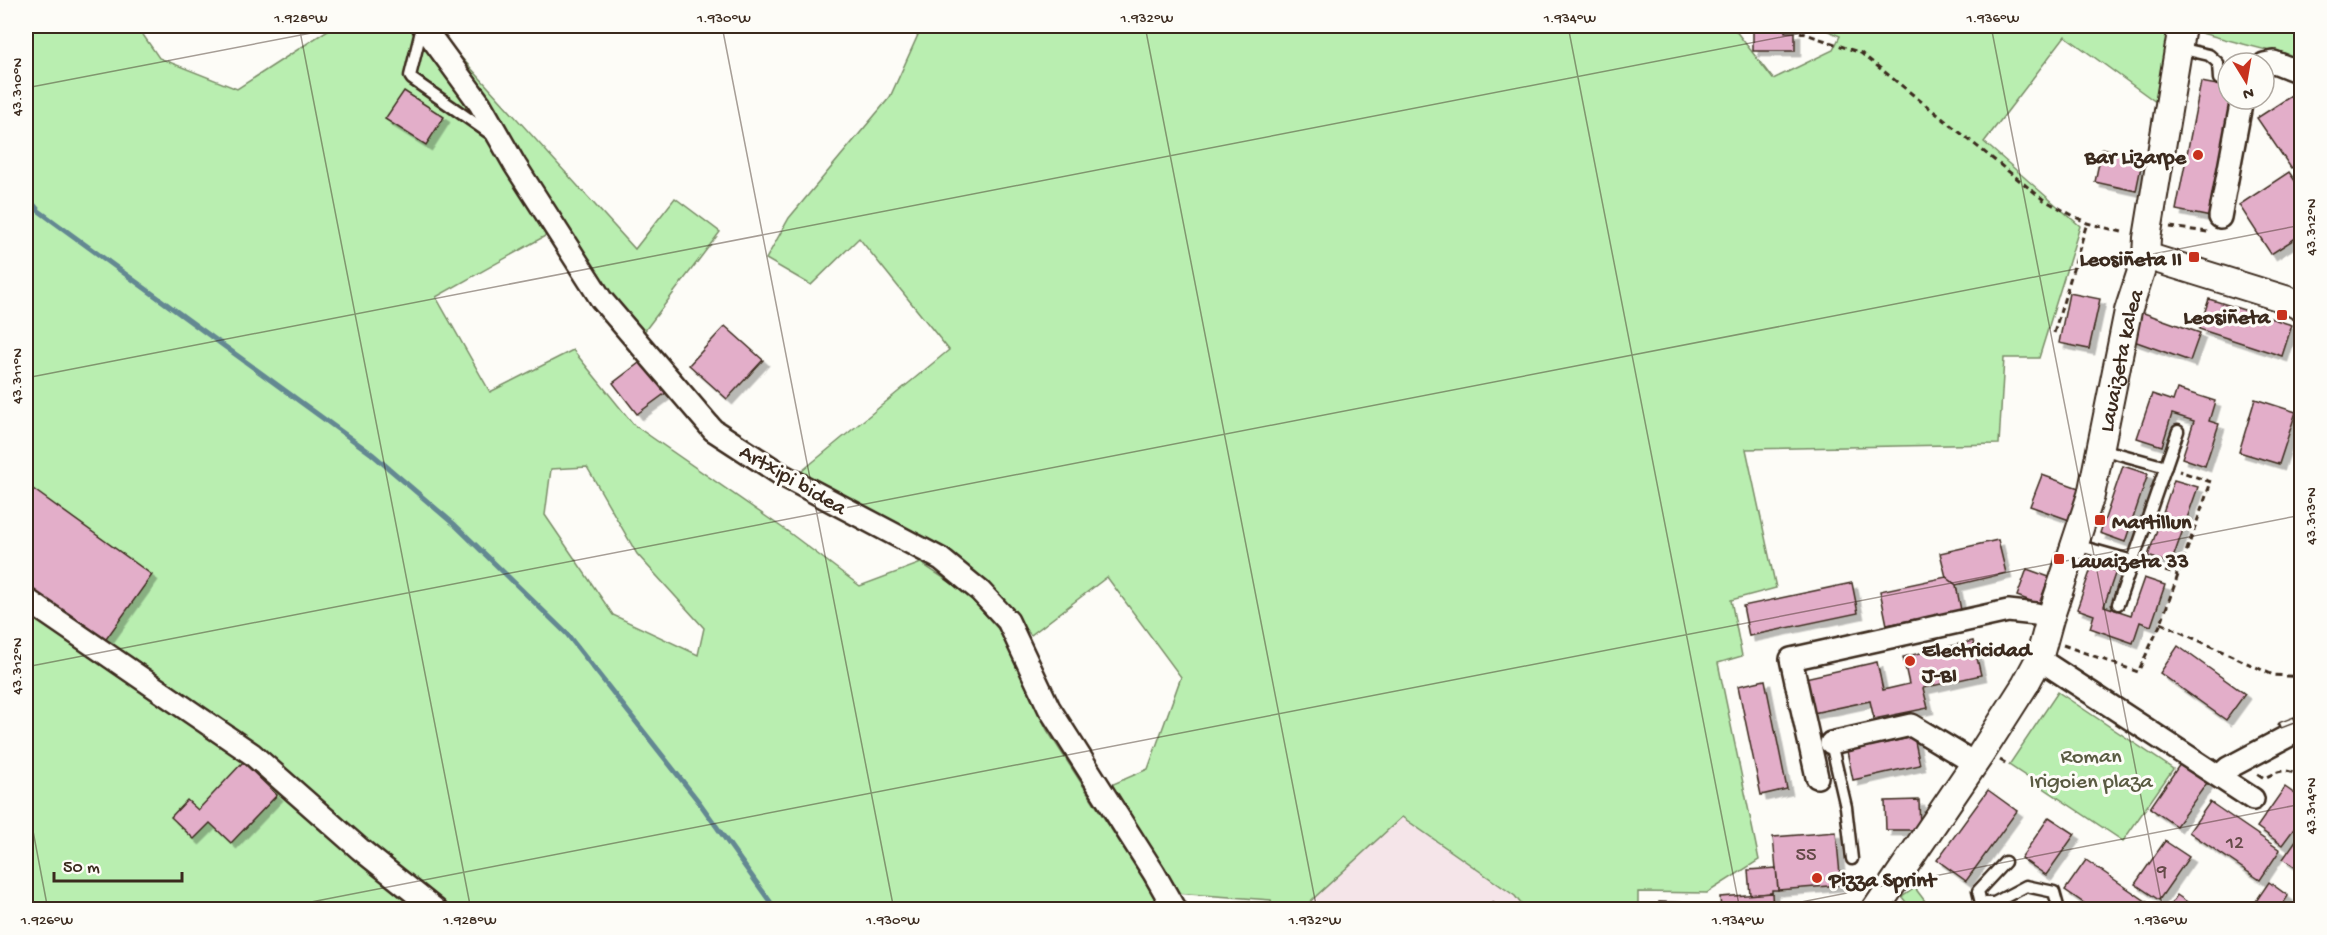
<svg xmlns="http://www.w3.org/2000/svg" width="2327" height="935" viewBox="0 0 2327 935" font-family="'Gochi Hand',sans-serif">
	<defs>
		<filter id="shadow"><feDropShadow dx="5.5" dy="5.5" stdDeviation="0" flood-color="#0004"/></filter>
	</defs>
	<rect width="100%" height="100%" fill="#fdfcf7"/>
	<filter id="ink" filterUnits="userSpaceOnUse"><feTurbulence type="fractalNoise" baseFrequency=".0167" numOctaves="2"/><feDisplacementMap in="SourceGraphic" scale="12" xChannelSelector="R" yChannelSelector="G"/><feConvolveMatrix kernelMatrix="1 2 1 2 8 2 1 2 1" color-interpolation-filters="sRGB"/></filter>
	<g filter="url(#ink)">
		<path fill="#f5e5e9" d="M1401,817L1515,896L1525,909L1302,910Z"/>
		<g fill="#b9eeb0" stroke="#7a8c67" stroke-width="1.5" fill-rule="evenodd">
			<path d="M26,26H137L159,58L237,89L334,26H410L473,103L510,178L547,235L436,297L490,392L573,350L634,425L787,531L860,586L921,563L965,592L999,630L1047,730L1144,880L1161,909H26ZM587,467L637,554L704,628L698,655L613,615L545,515L551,469Z"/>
			<path d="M922,26H1732L1773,79L1833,50L1840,36L1817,26H2174L2160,105L2065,36L1984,142L2080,226L2039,358H2004L1999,444L1746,449L1776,588L1731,600L1742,656L1718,663L1759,860L1707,893L1638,892V909H1525L1515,896L1402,817L1302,909H1273L1271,900L1175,893L1153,851L1111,785L1148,769L1181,677L1107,577L1031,635L962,565L797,475L949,350L859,238L811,285L766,259L789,218L890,97Z"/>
			<path d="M2202,26H2301V59L2201,33Z"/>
			<path d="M440,34L635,249L675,198L720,232L640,337L607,297Z"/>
			<path d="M2058,692L2173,769L2123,841L2009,765Z"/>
			<path d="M1915,888L1931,909H1911L1902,897Z"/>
		</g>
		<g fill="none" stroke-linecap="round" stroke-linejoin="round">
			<path stroke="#648892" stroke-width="5" d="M26,196L39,211L372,454L455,525L567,634L699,802L776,910"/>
		</g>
		<g fill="#e3aec9" stroke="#3b2a1e" stroke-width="1.5" filter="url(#shadow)">
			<path d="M1753,26H1785V32H1795V51H1753Z"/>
			<path d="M2201,82L2228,87V99H2234L2211,217L2176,210Z"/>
			<path d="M2302,89V161L2291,168L2257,118Z"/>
			<path d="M404,91L444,117L426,145L385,119Z"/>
			<path d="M2102,148L2143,157L2136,191L2095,182Z"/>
			<path d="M2289,172L2302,191V234L2271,254L2239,205Z"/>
			<path d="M2069,293L2100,299L2089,349L2059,343Z"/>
			<path d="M2209,299L2292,325L2282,356L2199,329Z"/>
			<path d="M2141,312L2200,333L2190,361L2131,340Z"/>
			<path d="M725,326L763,360L727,399L689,365Z"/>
			<path d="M643,360L667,392L637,414L613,383Z"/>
			<path d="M2177,389L2215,401L2209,421L2219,424L2205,466L2182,458L2194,421L2172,414L2162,446L2137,438L2152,394L2173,401Z"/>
			<path d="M2255,399L2296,412L2279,464L2239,452Z"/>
			<path d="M2123,466L2148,474L2125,542L2100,533Z"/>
			<path d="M2042,475L2087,491L2075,522L2030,506Z"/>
			<path d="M2174,480L2198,487L2171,564L2148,556Z"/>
			<path d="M26,484L152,575L104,642L26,586Z"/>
			<path d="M1998,540L2006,573L1956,585L1946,577L1940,553Z"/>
			<path d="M2093,563L2116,571L2104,606L2131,615L2144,578L2165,585L2151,626L2140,622L2133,643L2090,628L2094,615L2077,609Z"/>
			<path d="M2027,569L2049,577L2039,604L2017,596Z"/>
			<path d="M1946,577L1956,585L1961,610L1887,625L1880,591Z"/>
			<path d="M1852,583L1858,613L1749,636L1743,606Z"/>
			<path d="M1973,641L1981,675L1923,688L1928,708L1874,719L1870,701L1813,713L1805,678L1877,662L1883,690L1909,684L1903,657Z"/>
			<path d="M2178,646L2245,694L2226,720L2160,673Z"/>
			<path d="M1765,680L1787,789L1761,795L1738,686Z"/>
			<path d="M1914,737L1920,765L1853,780L1847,751Z"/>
			<path d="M243,762L277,795L231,843L210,823L194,839L171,817L187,800L198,810Z"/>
			<path d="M2180,764L2207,783L2176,826L2150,808Z"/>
			<path d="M2285,787L2302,799V818L2282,845L2257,827Z"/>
			<path d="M1988,790L2017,811L1966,881L1937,860Z"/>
			<path d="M1919,800L1920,830H1886L1885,801Z"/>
			<path d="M2210,802L2280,850L2260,880L2189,832Z"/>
			<path d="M2049,817L2075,834L2046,875L2021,858Z"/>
			<path d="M1836,832L1841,885L1778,890L1773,837Z"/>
			<path d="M2301,833H2302V872L2283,859Z"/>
			<path d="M2165,841L2189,857L2159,900L2135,884Z"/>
			<path d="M2086,860L2147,902L2141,910H2094L2065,890Z"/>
			<path d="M1776,868L1778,890H1772V893L1750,895L1748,870Z"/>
			<path d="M2269,882L2288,896L2279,910H2250Z"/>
			<path d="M1772,893L1773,910H1721L1720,897Z"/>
			<path d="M2177,895L2199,910H2167Z"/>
			<path d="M1493,902L1499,910H1485Z"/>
			<path d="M1659,902L1694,903V910H1659Z"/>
			<path d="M2050,904L2052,910H2034Z"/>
		</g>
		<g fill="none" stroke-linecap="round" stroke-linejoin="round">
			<defs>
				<g id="service">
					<path d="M422,27L410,76L412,79L492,135"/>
					<path d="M2179,48L2209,55L2218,63L2219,79"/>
					<path d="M2101,449L2166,467"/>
					<path d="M2076,545L2133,561"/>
					<path d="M2118,604L2178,431"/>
					<path d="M1831,743L1846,807L1852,859"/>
					<path d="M2005,862L1978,891L1981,903H1994L2026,886L2054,892L2059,910"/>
				</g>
				<g id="minor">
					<path d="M423,26L480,104L515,165L601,299L713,430L782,475L941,559L980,591L1008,621L1049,708L1154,873L1175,910"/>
					<path d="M2264,64L2274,62L2302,73"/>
					<path d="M2220,217L2242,99"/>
					<path d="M26,599L252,754L360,849L436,910"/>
					<path d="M2039,659L2253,799"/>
					<path d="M1831,743L1911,725L1974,763"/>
					<path d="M2219,776L2228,768L2294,733L2302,732"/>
					<path d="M1817,777L1791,659L2008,611L2036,614L2050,619"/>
				</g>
				<g id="tertiary">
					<path d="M2146,256L2288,300L2302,308"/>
					<path id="s1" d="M1875,910L1981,754L2025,685L2039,659L2050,619L2091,495L2128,311L2146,256L2147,238L2182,26"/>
				</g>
			</defs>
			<use href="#service" stroke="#3b2a1e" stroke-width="15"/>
			<use href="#minor" stroke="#3b2a1e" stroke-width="26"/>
			<use href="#tertiary" stroke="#3b2a1e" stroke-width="30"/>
			<g stroke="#3b2a1e" stroke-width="3" stroke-dasharray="6 4.5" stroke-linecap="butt">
				<path d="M1800,32L1861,53L2044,200L2087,223L2126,233"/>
				<path d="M2170,227L2208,232"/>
				<path d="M2054,333L2087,223"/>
				<path d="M2145,565L2178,575"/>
				<path d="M2161,623L2273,675L2302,677"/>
				<path d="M2063,645L2138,672L2161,623L2211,482L2179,471"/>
				<path d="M2000,760L2009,765"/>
				<path d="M2258,774L2264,778C2281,770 2285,767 2302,778"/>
			</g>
			<use href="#service" stroke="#fdfcf7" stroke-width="10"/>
			<use href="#minor" stroke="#fdfcf7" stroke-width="21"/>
			<use href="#tertiary" stroke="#fdfcf7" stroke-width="26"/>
			<defs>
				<path id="rail" d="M2281,725L2302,717"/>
			</defs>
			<use href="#rail" stroke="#3b2a1e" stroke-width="7"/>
			<use href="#rail" stroke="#fdfcf7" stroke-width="4.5" stroke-dasharray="14" stroke-linecap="butt"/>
		</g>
	</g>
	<path fill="none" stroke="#3b2a1e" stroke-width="1.5" stroke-opacity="0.45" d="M299,26L471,910M722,26L894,910M1145,26L1317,910M1568,26L1740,910M1991,26L2163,910M26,88L348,26M26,378L1838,26M26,667L2302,225M26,794L48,910M270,910L2302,515M1760,910L2302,804"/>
	<g fill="#c8321e" stroke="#fdfcf7" stroke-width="2">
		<circle cx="2198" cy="155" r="6"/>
		<rect x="2188" y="251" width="12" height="12" rx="3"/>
		<rect x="2276" y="309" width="12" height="12" rx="3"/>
		<rect x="2094" y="514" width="12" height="12" rx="3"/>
		<rect x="2053" y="553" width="12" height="12" rx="3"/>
		<circle cx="1910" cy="661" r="6"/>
		<circle cx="1817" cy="878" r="6"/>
	</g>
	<g text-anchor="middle" stroke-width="6" stroke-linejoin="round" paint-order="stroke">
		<g font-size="20" fill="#654b49">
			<text x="2235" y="848">12</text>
			<text x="1806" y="860">55</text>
			<text x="2162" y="877">9</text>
		</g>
		<g font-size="22" font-weight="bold" fill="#3b2a1e" stroke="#fdfcf7" text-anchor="start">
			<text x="2186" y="163" text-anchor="end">Bar Lizarpe</text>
			<text x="2182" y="265" text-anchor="end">Leosiñeta II</text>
			<text x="2270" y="323" text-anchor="end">Leosiñeta</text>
			<text x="2112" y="528">Martillun</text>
			<text x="2071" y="567">Lauaizeta 33</text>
			<text x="1922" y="656">Electricidad<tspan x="1922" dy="25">J-BI</tspan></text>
			<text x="1829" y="886">Pizza Sprint</text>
		</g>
		<g font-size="22" fill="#3b2a1e" stroke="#fdfcf7">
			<text dy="8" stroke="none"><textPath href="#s1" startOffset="610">Lauaizeta kalea</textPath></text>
			<text transform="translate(794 478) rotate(30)" y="8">Artxipi bidea</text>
		</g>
		<g font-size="22" fill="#5a5b42" stroke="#fdfcf7">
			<text x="2091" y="762">Roman<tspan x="2091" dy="25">Irigoien plaza</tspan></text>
		</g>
	</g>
	<rect width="2327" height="935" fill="none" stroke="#fdfcf7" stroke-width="66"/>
	<g transform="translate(2246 81) rotate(169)"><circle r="28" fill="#fdfcf7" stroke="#afa8a0" stroke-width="1.5"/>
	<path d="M0-4.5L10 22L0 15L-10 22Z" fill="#c8321e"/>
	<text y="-9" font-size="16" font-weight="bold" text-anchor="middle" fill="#3b2a1e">N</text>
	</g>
	<path d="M54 872v9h128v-9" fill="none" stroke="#3b2a1e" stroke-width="3"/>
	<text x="63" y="872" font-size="18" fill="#3b2a1e" stroke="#fdfcf7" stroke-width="4.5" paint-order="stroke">50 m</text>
	<rect x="33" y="33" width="2261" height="869" fill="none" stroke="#3b2a1e" stroke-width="2"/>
	<g font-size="15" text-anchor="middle" fill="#3b2a1e">
		<text x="301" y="22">1.928°W</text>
		<text x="724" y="22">1.930°W</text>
		<text x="1147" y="22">1.932°W</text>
		<text x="1570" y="22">1.934°W</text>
		<text x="1993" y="22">1.936°W</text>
		<text transform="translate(16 87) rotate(-90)" y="5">43.310°N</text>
		<text transform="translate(2310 227) rotate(-90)" y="5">43.312°N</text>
		<text transform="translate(16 376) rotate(-90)" y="5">43.311°N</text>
		<text transform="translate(2310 516) rotate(-90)" y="5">43.313°N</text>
		<text transform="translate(16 666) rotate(-90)" y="5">43.312°N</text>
		<text transform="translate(2310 806) rotate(-90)" y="5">43.314°N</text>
		<text x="47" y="924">1.926°W</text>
		<text x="470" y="924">1.928°W</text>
		<text x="893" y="924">1.930°W</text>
		<text x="1315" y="924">1.932°W</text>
		<text x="1738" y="924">1.934°W</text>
		<text x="2161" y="924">1.936°W</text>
	</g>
</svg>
